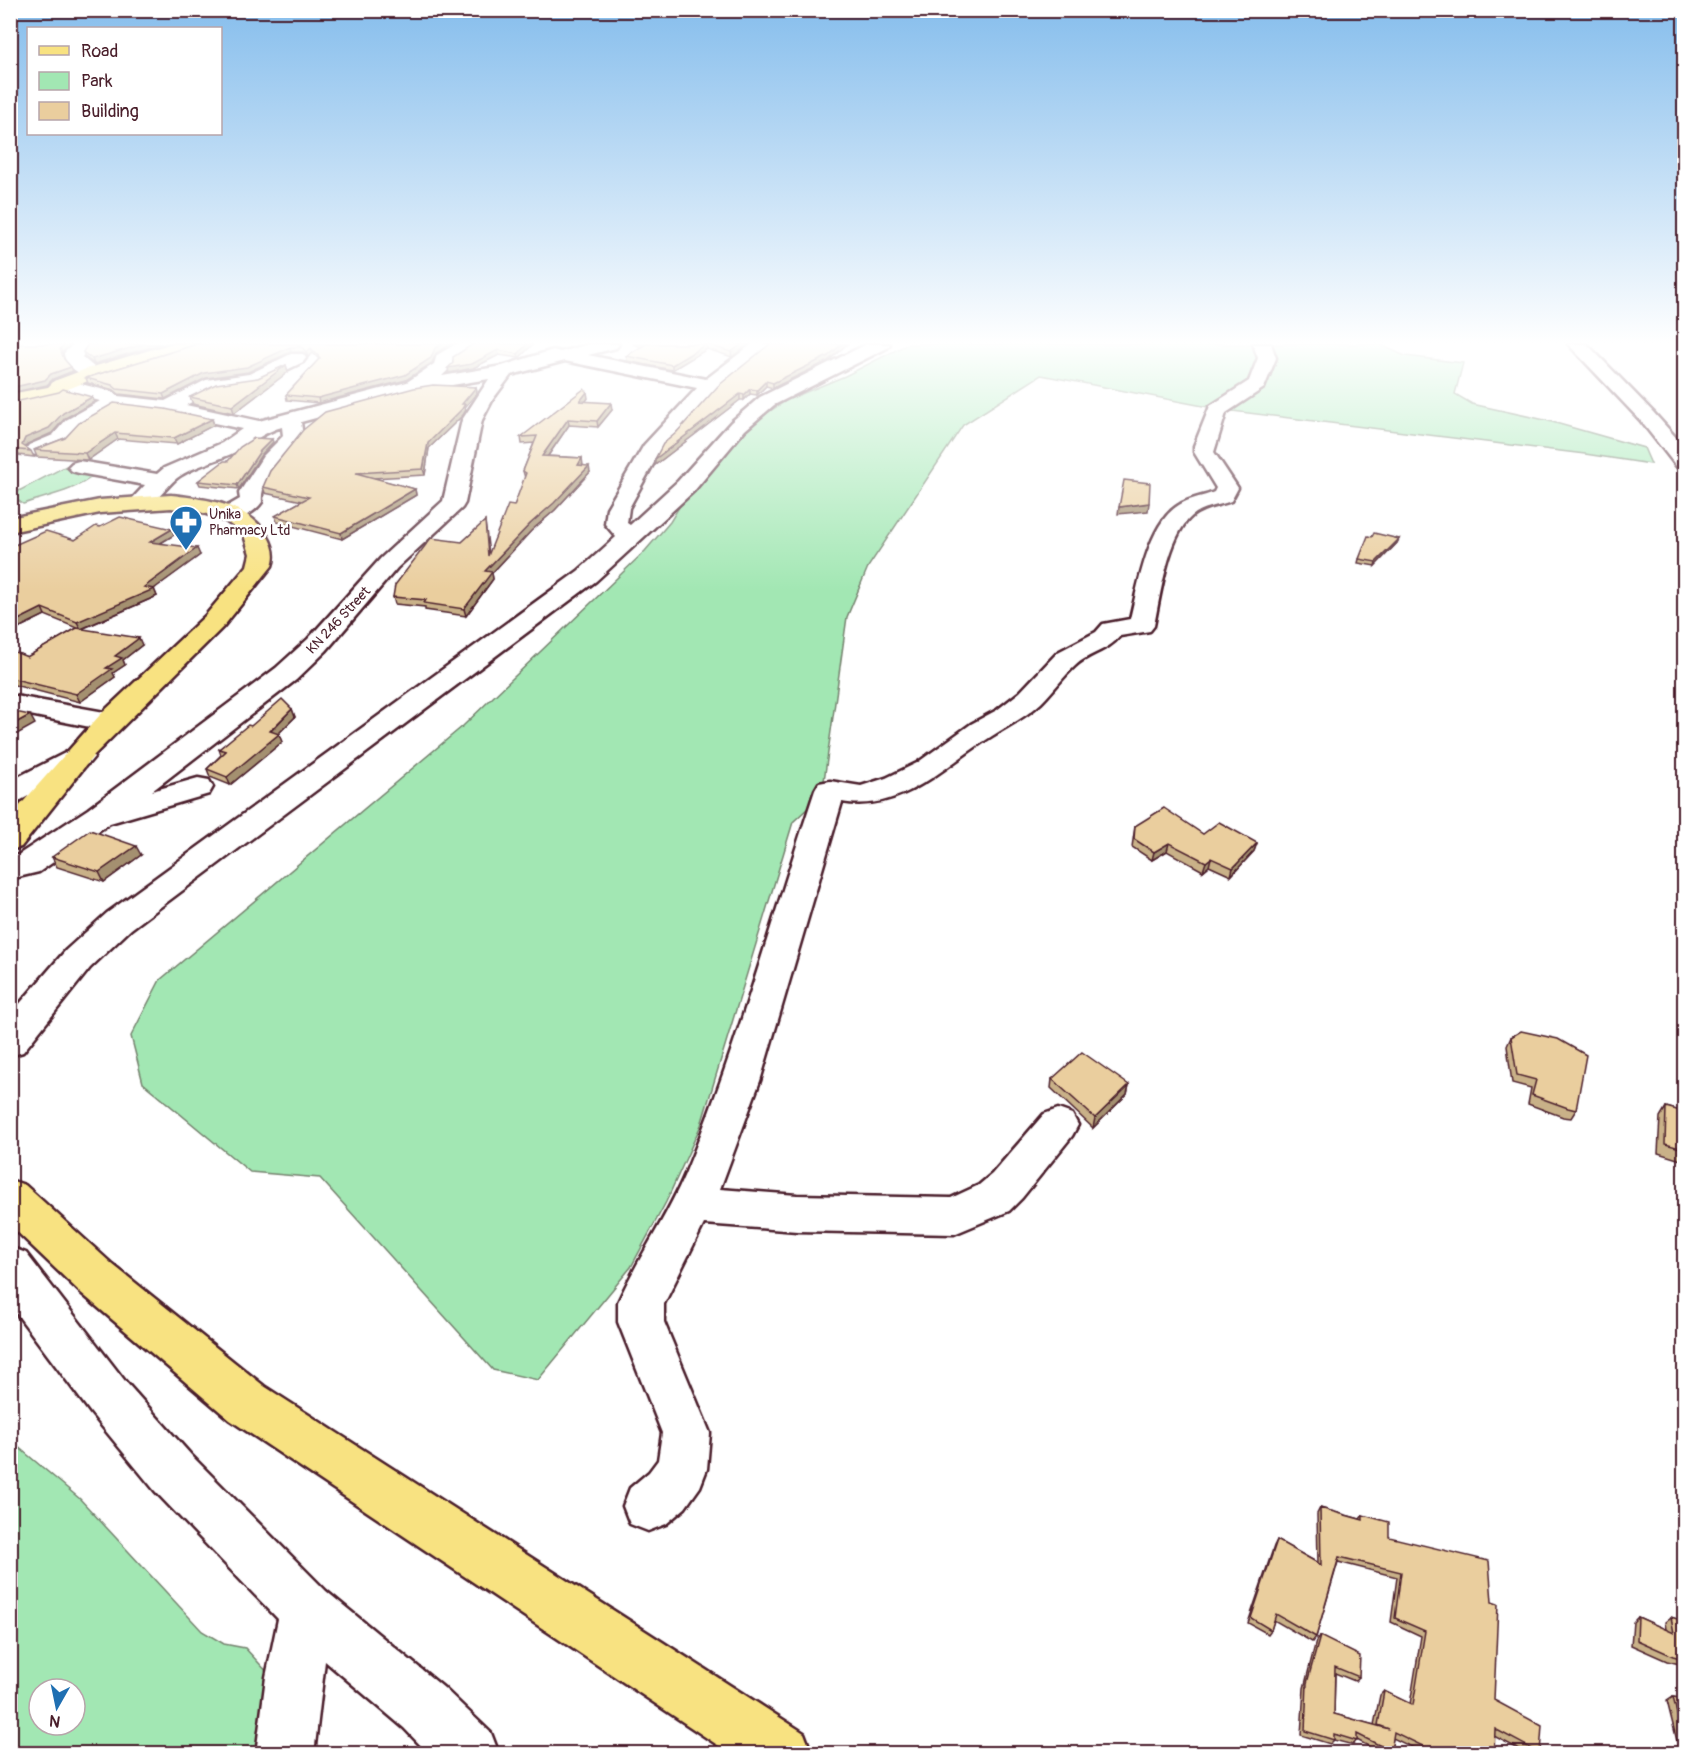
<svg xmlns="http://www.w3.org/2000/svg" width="1695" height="1764" viewBox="0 0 1695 1764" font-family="Pangolin,sans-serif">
	<rect width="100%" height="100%" fill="#fff"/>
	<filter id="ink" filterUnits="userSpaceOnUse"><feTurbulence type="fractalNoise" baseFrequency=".0167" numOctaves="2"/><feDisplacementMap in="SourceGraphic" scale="12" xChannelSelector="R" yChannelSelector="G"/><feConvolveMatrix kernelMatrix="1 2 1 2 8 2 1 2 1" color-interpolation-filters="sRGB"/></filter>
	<g filter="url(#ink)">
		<g fill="#a2e7b3" stroke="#76836f" stroke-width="1.5" fill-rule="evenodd">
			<path d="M908,344H1379L1405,356L1463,363L1455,394L1472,404L1545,420L1644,448L1651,464L1585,454L1224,410L1041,375L963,425L868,567L847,617L822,795L793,822L701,1125L666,1202L631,1267L538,1380L493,1370L320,1178L250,1172L143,1083L131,1036L160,980L463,726L645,551L670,522L693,484L756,420L787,400L845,376Z"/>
			<path d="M66,466L90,471L94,475C76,491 46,496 23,504L11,495Z"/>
			<path d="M10,1440L80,1499L202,1631L224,1644L245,1648L270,1675L261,1753H11ZM39,1689H75V1725H39Z"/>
		</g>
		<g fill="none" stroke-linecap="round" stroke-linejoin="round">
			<defs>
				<g id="minor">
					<path d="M73,344H92L82,357L101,373L98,377C86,380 64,367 64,353Z"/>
					<path d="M456,344H478L452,361V366L442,376L502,366L553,350L560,352L589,344H619L616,348L588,355L706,379L752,344H772L717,389L675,437L662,448L629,508L627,523L630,525L678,481L731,422L760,397L867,344H890L887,348L774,405L745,430L694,491L596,581L131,929L90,968L23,1052L10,1056V1015L66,950L107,913L578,571L616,537L605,524L607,508L644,445L697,388L565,361L511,375L493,399L482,420L465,503L462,508L397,568L326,651L296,680L152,791L198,778L209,780L213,787L209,794L110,823L39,872L10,879V857L18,855L88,809L276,668L308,639L381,558L443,501L462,420L489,379L415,391L301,422L303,437C290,456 259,476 262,502C254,514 235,523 221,520L218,515L221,510L240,499L239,493L263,456L283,436L282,427C264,432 253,442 237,451C219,461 194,465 177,478C163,489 154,511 133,506L130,501L145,485L79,473L72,471L68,467L72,463L79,461L157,474L164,468L222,443L242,429L168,413L116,407L80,428L67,443L43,453L36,455L29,453L26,449L29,445L53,435L66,420L100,401L54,389L52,385L54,381L61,379L113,392L118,396L165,401L206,380L249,374L291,354H303L306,358L303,362L260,383L218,389L186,405L259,421L407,382L434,364L437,355Z"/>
					<path d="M1253,344H1271L1276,358L1264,388L1226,413L1214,452L1238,488L1231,501C1218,506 1202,507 1192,516C1168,536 1160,597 1154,626L1150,631L1120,636C1108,651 1088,653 1075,666C1063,677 1053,691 1041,703C1026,717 1009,725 992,736C945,765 902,813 842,802L760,1081L720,1189L797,1195L951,1198L979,1185L992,1174L1044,1114L1058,1109L1072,1114L1078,1125L1072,1136L1022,1198L1009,1211L954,1234L797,1231L704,1224L664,1304V1322L710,1433L707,1469L700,1487L685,1508L666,1524L648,1531L630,1524L623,1506L630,1488L649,1472L658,1460L662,1433L618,1322V1302C638,1258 667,1217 685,1174C737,1049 772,918 815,790L819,783L830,781L861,786L886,778L917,763L971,724L997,710L1020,692L1058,652L1096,632L1103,624L1130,619C1138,587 1148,523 1179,505C1189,498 1203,497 1214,492L1216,488L1194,452V446L1210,406L1249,381L1258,358Z"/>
					<path d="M1568,344H1587L1653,412L1680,442L1684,449V469L1677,467L1640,420Z"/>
					<path d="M10,695L110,713L120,716L124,722L120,728L110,731L10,711Z"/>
					<path d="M79,748L89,751L94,757L89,763L21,800L10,802V781L69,751Z"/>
					<path d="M10,1247L26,1253L125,1381L191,1455L326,1591L444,1688L491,1733L499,1754H429L404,1728L325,1661L314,1754H256L266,1677L278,1619L155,1491L91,1413L14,1310L10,1305Z"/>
				</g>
				<g id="major">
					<path d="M170,344H198L195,348L98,377L68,389L61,395L10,406V394L48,387L54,381L86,369Z"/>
					<path d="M171,495C205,499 247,503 267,535C273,545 276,555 272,566L223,627L94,755L21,847L10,850V817L23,802L100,715L205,616L247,566L250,554L244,535L223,519L200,512L171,508L100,513L10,532V518L100,500Z"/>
					<path d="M10,1180L25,1185L112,1264L264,1386L804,1733L812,1754H731L230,1420L80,1292L10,1225Z"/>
				</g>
			</defs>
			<use href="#minor" stroke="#4a1f2b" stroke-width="5"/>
			<use href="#major" stroke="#4a1f2b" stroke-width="5"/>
			<use href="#minor" fill="#fff" fill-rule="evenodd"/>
			<use href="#major" fill="#f8e281" fill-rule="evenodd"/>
		</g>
		<g fill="#c9b188" stroke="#4a1f2b" stroke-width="1.5">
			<path d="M88,344H162L94,364L85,357L83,352Z"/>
			<path d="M195,344H452L436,353L432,363L406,380L319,403L287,400L286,395L319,359L313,353L308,357L303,352H291L248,372L206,378L165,399L119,394L114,390L88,383L86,378L194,345Z"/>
			<path d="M473,344H533L519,358L499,355L473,368L449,373Z"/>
			<path d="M633,344H749L732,357L707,349L672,370L627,361L626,356L642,347Z"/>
			<path d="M770,344H847L828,361L773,388L766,386L757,395L750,394L744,400H740L655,465V459L676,433Z"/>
			<path d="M286,365L288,372L234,413L193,404L190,397L258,378Z"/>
			<path d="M476,387L477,393L465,407L466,410L463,415L429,448L425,475L373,478L415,489L416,495L342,539L277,522L275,516L302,501L265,493L263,487Z"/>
			<path d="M588,398L585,402L612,410L598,427L569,425L548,456L582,458V465L590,472L555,510L531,531L492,573L493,579L466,616L425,610V607L395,604L393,597L462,542L485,521L489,554L514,506L525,478L523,471L534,443L522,444L521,437Z"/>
			<path d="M94,402L65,418L52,433L27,444L25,447L31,451L34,457L10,454V403Z"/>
			<path d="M212,419L214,425L177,444L118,439L88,460L37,457L34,450L65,438Z"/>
			<path d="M273,442L261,455L239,489L200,485L198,481L228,461Z"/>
			<path d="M100,527L172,529L174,535L161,543L200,555L153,589H154L157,596L82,629L142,645L123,660L125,665L113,673L115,677L80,702L10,684V650L27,657L77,628L45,615L10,632V547L75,540Z"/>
			<path d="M1399,539L1397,543L1375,566L1358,563L1359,559Z"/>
			<path d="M292,709L295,717L278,734L282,742L230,785L210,777L207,769L221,755L219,749L251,726Z"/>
			<path d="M1135,826L1203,834L1257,843L1254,851L1231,876L1209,866L1203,871L1167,851L1152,860L1132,847Z"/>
			<path d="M141,855L104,882L57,867L52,857Z"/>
			<path d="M1511,1037L1576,1110L1571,1118L1563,1117L1528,1104L1531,1088L1512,1083L1507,1046Z"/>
			<path d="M1052,1079L1129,1085L1127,1094L1093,1128L1051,1088Z"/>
			<path d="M1666,1107L1684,1112V1161L1658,1153L1660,1117Z"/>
			<path d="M1320,1508L1360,1519L1363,1515L1389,1537L1494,1700L1540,1753L1528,1754L1494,1736V1754H1426L1393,1738L1391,1751L1389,1754H1383L1357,1740L1353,1745L1334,1740L1330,1744L1301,1735L1304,1688L1316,1641L1320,1636L1359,1677L1355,1681L1335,1673L1334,1714L1374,1725L1380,1695L1384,1691L1410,1704L1421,1636L1391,1622L1397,1577L1338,1562L1316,1637L1312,1642L1274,1620L1271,1630L1268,1634L1248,1623L1274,1546L1277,1540L1318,1563L1317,1514Z"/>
			<path d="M1638,1617L1666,1630L1665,1622L1671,1617L1684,1621V1665L1667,1661L1631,1645L1633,1622Z"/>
			<path d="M1673,1697L1684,1699V1754L1680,1753L1667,1701Z"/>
		</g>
		<g fill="#a4906f" stroke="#4a1f2b" stroke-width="1.5">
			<path d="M64,344H71L62,353L60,349Z"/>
			<path d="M144,344H162L94,364L92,359Z"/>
			<path d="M443,344H452L436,353L432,363L406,380L319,403L318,398L435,348Z"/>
			<path d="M527,344H533L519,358L518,354Z"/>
			<path d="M706,344L707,349L672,370V365Z"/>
			<path d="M742,344H749L732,357L731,352Z"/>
			<path d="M842,344H847L828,361L773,388V383Z"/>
			<path d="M290,347L291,352L248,372L206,378L165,399L163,394L204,373Z"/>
			<path d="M311,348L313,353L308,357L306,352Z"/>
			<path d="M498,350L499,355L473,368L449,373L448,368Z"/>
			<path d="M286,365L288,372L234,413L232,406Z"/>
			<path d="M71,367L73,371L53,379L47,385L10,393V388Z"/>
			<path d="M766,381V386L757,395V390Z"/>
			<path d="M476,387L477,393L465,407L466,410L463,415L429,448L425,475L423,469L428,443Z"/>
			<path d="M750,389V394L744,400V395Z"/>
			<path d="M587,392L588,398L581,408L580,401Z"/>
			<path d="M740,394V400L655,465V459Z"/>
			<path d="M92,397L94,402L65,418L52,433L27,444L24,450L22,445L25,438L63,413Z"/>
			<path d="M611,403L612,410L598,427L597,421Z"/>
			<path d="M212,419L214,425L177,444L174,438Z"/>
			<path d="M568,419L569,425L543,463L542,456Z"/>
			<path d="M115,433L118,439L88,460L85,453Z"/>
			<path d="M272,439L273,442L261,455L239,489L237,485L260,451Z"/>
			<path d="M582,458L583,465L579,471L578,465Z"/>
			<path d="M589,466L590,472L555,510L531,531L492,573L493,579L466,616L464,609L485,571L530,524Z"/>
			<path d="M11,476L14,482L10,483V477Z"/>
			<path d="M415,489L416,495L342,539L341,533Z"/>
			<path d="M1149,503L1148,511L1118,514L1119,507Z"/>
			<path d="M172,529L174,535L152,548L150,542Z"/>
			<path d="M1399,539L1397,543L1375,566L1376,562Z"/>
			<path d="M197,548L200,555L151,591L154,589L157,596L81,629L77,622L144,587Z"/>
			<path d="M42,608L45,615L10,632V624Z"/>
			<path d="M139,638L142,645L123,660L125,665L113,673L115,677L80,702L76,694L106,668L115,656Z"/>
			<path d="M292,709L295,717L273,739L279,734L282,742L230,785L227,777Z"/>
			<path d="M30,715L35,724L10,738V726Z"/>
			<path d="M1169,843L1167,851L1152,860L1154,852Z"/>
			<path d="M1257,843L1254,851L1231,876L1233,868Z"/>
			<path d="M136,846L141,855L104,882L99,872Z"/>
			<path d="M1211,858L1209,866L1203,871L1206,862Z"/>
			<path d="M1129,1085L1127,1094L1093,1128L1095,1118Z"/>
		</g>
		<g fill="#eace9e" stroke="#4a1f2b" stroke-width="1.5">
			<path d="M10,344H64L60,349L64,359L71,367L51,374L45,380L10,388Z"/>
			<path d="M88,344H144L92,359L83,352Z"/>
			<path d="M195,344H443L435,348L431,358L405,375L318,398L286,395L320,358L311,348L306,352L302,347H290L247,367L204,373L163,394L117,389L112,385L86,378L194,345Z"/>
			<path d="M473,344H527L518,354L498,350L472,364L448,368L453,363V357Z"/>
			<path d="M646,344H742L731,352L706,344L672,365L626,356Z"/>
			<path d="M770,344H842L828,356L773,383L766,381L757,390L750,389L744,395L740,394L655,459L663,444L676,433L718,386Z"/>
			<path d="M286,365L232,406L190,397L216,384L258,378Z"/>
			<path d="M433,385L476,387L462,404H465L462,409L428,443L423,469L356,473L415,489L341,533L275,516L309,497L263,487L270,471L303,430L325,412L414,388Z"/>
			<path d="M63,389L92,397L63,413L49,428L25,438L22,445L31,451L10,449V403L59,392Z"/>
			<path d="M584,389L587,392L580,401L611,403L597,421L568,419L542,456L582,458L578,465L589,466L554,503L530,524L485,571L492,572L464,609L424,603L426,600L393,597L395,585L431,538L462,542L485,521L488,556L508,505L514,506L526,473L523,471L537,436L521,437Z"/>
			<path d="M114,403L165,409L212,419L174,438L115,433L85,453L34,450L65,438L79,423Z"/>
			<path d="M254,438L272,439L260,451L237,485L198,481L224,461H228L240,447Z"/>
			<path d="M1124,480L1150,483L1149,503L1119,507Z"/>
			<path d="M120,517L172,529L150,542L197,548L144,587L154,589L77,622L42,608L10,624V547L46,531L75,540L96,526L100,527Z"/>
			<path d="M1374,533L1399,539L1376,562L1359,559L1368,536L1372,537Z"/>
			<path d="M77,628L139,638L115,656L122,658L106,668L112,669L76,694L10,678V650L27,657Z"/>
			<path d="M282,699L292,709L270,731L279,734L227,777L207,769L226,751L219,749L248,725L251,726Z"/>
			<path d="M10,711L30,715L10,726Z"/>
			<path d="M1164,808L1203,834L1219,822L1257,843L1233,868L1211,858L1206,862L1169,843L1154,852L1134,839L1135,826Z"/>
			<path d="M90,830L136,846L99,872L52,857Z"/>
			<path d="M1521,1031L1558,1039L1586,1055L1576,1110L1568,1108L1532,1095L1536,1080L1517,1075L1511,1037Z"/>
			<path d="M1082,1052L1129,1085L1095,1118L1052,1079Z"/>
			<path d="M1666,1107L1684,1112V1149L1665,1144Z"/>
			<path d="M1320,1508L1363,1520V1515L1389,1522V1537L1489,1561L1492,1602L1498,1604L1494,1700L1542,1726L1540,1753L1495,1729L1494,1754H1439L1394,1732L1391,1751L1357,1734V1741L1334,1734V1740L1305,1731L1307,1683L1320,1636L1360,1656L1359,1677L1335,1667L1334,1714L1389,1729L1378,1725L1384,1691L1413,1705L1425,1631L1395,1618L1401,1572L1339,1557L1316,1637L1276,1614L1271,1630L1251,1618L1277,1540L1321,1565Z"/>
			<path d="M1638,1617L1674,1633L1671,1617L1684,1621V1659L1673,1656L1637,1640Z"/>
			<path d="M1673,1697L1684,1699V1743Z"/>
		</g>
	</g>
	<linearGradient id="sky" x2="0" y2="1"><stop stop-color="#85bdec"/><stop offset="0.58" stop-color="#fff"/><stop offset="1" stop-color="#fff" stop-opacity="0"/></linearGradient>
	<rect width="1695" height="591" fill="url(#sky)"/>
	<defs>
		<symbol id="pharmacy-pin" viewBox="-11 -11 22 30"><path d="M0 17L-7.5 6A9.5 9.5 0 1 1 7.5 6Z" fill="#1f6fb2" stroke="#fff"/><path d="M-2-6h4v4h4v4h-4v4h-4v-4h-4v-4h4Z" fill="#fff"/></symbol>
	</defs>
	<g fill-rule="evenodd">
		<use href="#pharmacy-pin" x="167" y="503" width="38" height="52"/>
	</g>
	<g text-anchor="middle" stroke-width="5" stroke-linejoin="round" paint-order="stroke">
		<g font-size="14" fill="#4a1f2b" stroke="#fff" text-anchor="start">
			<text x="209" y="519">Unika<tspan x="209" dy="16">Pharmacy Ltd</tspan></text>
		</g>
		<g font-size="14" fill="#4a1f2b" stroke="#fff">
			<text transform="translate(338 620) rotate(-47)" y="5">KN 246 Street</text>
		</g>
	</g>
	<rect width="1695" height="1764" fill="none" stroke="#fff" stroke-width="36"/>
	<rect x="18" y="18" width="1659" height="1728" fill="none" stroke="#4a1f2b" stroke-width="2" filter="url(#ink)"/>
	<rect x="27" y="27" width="195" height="108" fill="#ffffff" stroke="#b7a5aa" stroke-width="1.5"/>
	<rect x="39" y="46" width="30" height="9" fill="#f8e281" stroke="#b7a5aa" stroke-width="1.5"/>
	<text x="81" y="57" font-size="18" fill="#4a1f2b">Road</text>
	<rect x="39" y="72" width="30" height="18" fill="#a2e7b3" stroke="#b7a5aa" stroke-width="1.5"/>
	<text x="81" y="87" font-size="18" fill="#4a1f2b">Park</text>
	<rect x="39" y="102" width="30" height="18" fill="#eace9e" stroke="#b7a5aa" stroke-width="1.5"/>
	<text x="81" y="117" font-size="18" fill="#4a1f2b">Building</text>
	<g transform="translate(57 1707) rotate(189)"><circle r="28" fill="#ffffff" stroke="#b7a5aa" stroke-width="1.5"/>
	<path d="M0-4.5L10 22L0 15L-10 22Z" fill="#1f6fb2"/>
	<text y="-9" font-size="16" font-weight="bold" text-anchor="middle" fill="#4a1f2b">N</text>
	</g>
</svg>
